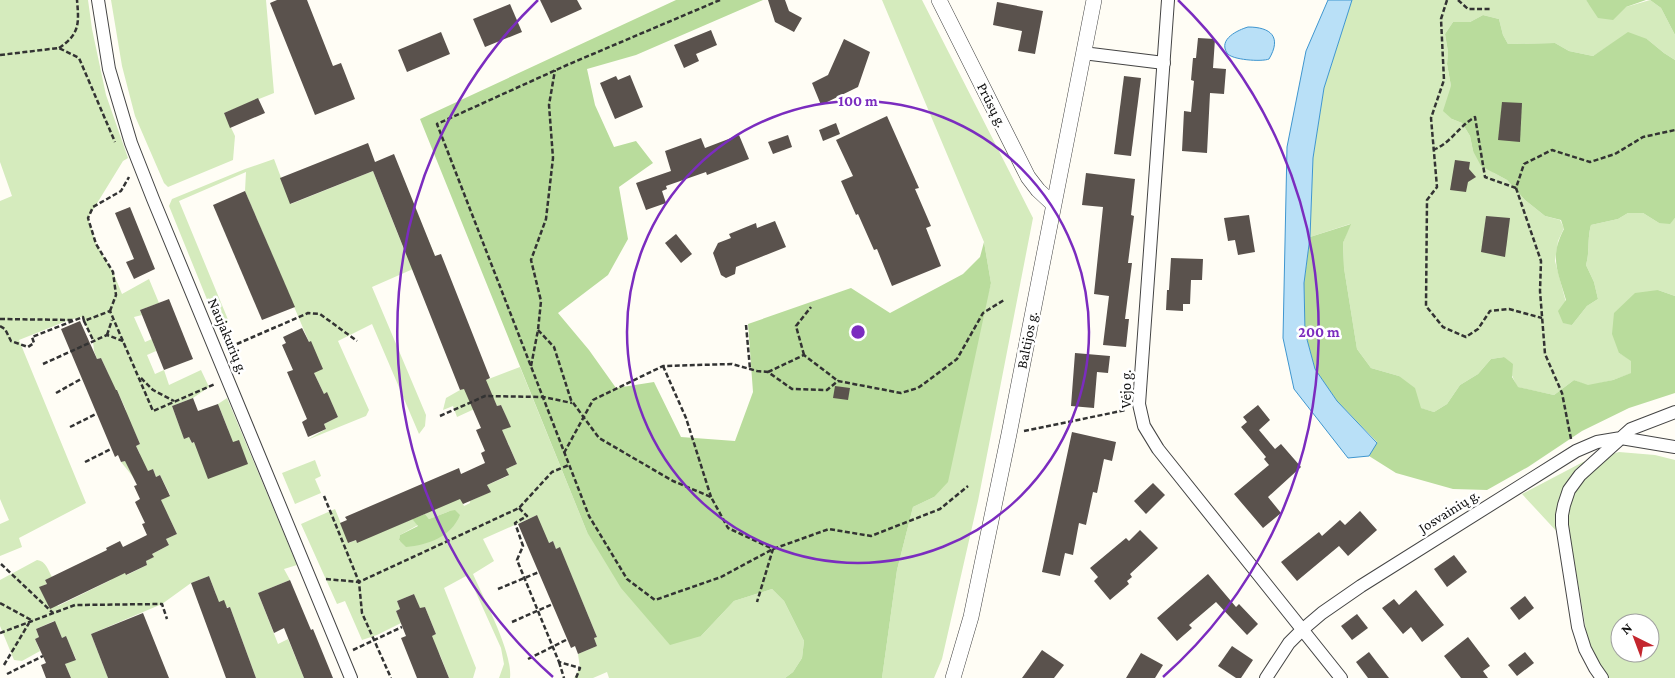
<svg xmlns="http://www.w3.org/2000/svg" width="1675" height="678" viewBox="0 0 1675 678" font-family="'Crimson Pro',serif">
	<rect width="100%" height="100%" fill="#fffdf5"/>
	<g fill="#d5ebbd" fill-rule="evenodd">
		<path d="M0,0H88L92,29L106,95L128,158L123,161L88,218L96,244L113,272L122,294L149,279L159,303L140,310L142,315L134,317L145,342L152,339L156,351L147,355L155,374L164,370L169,385L201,370L209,387L193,398L172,406L184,438L189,437L192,443L228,429L218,404L227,398L297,565L284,569L290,580L258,593L278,644L288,639L304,678H256L230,607H205L216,594L209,576L191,583L162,604L91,634L108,678H71L65,664L76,659L66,637L62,638L54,621L36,629L39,637L35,639L40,651L22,661L14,660L0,626V580L37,560C46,561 48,570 52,577L45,580L47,584L40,587L58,606L111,580L120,563L127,575L147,565L146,561L153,557L152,554L169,545L166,539L177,534L167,513L158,502L170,495L160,475L156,477L153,469L134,478L121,462L140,454L136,446L140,444L131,424L122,412L126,410L117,390L112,392L109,375L101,358L97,359L94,351L93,341L82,317L69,320L19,340L86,503L19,538L22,547L0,556V524L9,520L0,499V201L12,196L0,162Z"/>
		<path d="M111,0H266L274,93L224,113L235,136L233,160L168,187L164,183L135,116L122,66Z"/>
		<path d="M882,0H922L1033,218L978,501L942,659L934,678H882L897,570L913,507L934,497L991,283L984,242Z"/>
		<path d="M1352,0H1586L1589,4L1626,7L1650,0L1661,8L1675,35V60L1664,53L1647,39L1610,45L1593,56L1569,51L1555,43L1508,44L1503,35L1499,19L1483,15L1470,22H1453L1445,34L1448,52L1447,64L1451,86L1452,119L1462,123L1470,136L1473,151L1494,173L1507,180L1525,200L1545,216L1560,220L1564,228L1558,241L1555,261L1572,325L1587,306L1598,299L1594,282L1586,265C1590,252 1587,239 1591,225L1618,219L1628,213H1643L1659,223H1670L1675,218V296L1658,290L1619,353L1631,360L1632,373L1613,380L1588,386L1574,380L1554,395L1517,387L1504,357L1491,359L1478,374L1460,385L1447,404L1434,412L1420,408L1399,376L1371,368L1357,349L1344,268L1343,243L1350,224L1310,237L1313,158L1324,88Z"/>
		<path d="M274,159L291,204L373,171L403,247L427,237L435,256L413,269L372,287L426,415L425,426L419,434L372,324L338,341L369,410L366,416L307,440L326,429L324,424L338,417L327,393L324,394L314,373L309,342L245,191L246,172L179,201L229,322L221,325L217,324L169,206L172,199L245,169Z"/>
		<path d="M520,367L587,532L701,636L734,601L772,589L784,601L804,641L802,658L793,672L785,678H609L607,672L593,678H574L580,668L578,654L597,646L594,638L597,637L560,548L556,549L553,541L534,549L537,515L483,539L494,561L473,574C484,599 513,653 510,678H499L504,664L501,648L468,575L444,588L476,668L473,678H449L440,655L427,638L436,634L425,607L420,609L414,594L397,601L400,609L396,611L401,623L377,635L362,640L345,601L337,604L301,524L335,509L349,543L356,540L357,542L412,519L418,525L400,535L399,541L450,511L429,519L425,514L457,491L464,506L470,503V501L490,492L487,485L508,476L506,469L517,464L508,443L498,432L510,426L501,405L497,406L494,400L457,417L453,406L443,410L446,398L460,390Z"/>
		<path d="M1619,452L1655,455L1675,460V678H1609L1602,670L1589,648L1572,548L1522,494L1583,462ZM1620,623H1650V653H1620Z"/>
		<path d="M315,460L321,476L315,479L321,493L295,504L282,473Z"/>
	</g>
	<g fill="#b9dc9c">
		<path d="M676,0H763L636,55L587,69L595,105L614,147L636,141L653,163L619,187L628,239L608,275L558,313L589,350L616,388L654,382L681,437L735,441L753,392L748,324L851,288L890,313L963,274L980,257L984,242L991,283L948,482L934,497L913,507L897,570L882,678H785L793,672L802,658L804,641L784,601L772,589L734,601L701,636L670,645L621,588L587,532L420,119Z"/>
		<path d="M1586,0H1646L1626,7L1613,20L1598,18Z"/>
		<path d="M1650,0H1675V35L1661,8Z"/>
		<path d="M1483,15L1499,19L1503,35L1508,44L1555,43L1569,51L1593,56L1628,32L1647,39L1664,53L1675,60V218L1670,224L1659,223L1643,213H1628L1618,219L1591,225C1587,239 1590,252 1586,265L1594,282L1598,299L1587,306L1572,325L1563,323L1558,311L1566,300C1558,272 1549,257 1564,229L1561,220L1545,216L1525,200L1507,180L1481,166L1473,151L1470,136L1462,123L1452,119L1443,111L1451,86L1447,64L1448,52L1445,34L1453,22H1470Z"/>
		<path d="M1351,224L1343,243L1344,268L1357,349L1371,368L1399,376L1415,388L1421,408L1434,412L1447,404L1460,385L1478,374L1491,359L1504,357L1513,364L1512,377L1518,387L1554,395L1574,380L1588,385L1613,380L1631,373V361L1619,353L1612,334L1614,313L1635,293L1658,290L1675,296V393L1629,408L1582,431L1528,467L1487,490L1453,489L1396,473L1369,456L1377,442L1337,401L1315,369L1305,332L1304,283L1310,237Z"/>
		<path d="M455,510L460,515C451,537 428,545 406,547L399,540L400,535L418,526L412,519L425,514L429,519L450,511Z"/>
	</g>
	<g fill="#b9e0f7" stroke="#3f96cf">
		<path d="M1328,0H1352L1324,88L1313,158L1310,237L1304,283L1305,332L1315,369L1337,401L1377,443L1369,456L1348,458L1294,389L1283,338L1287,147L1306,51Z"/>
		<path d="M1248,27C1271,27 1282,37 1269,59C1262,62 1231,60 1227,53C1218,39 1238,30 1248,27Z"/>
	</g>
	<g fill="#5a524d">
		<path d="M277,0H307L333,66L341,63L355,99L315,115L270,3Z"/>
		<path d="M540,0H577L582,9L551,23Z"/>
		<path d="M768,0H785L789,11L802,18L794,32L775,22Z"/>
		<path d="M997,2L1043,11L1035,54L1018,51L1022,31L993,25Z"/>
		<path d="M510,4L522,32L485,47L473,19Z"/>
		<path d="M711,30L717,45L696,54L699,61L684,68L674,45Z"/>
		<path d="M441,32L450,54L407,72L398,50Z"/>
		<path d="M1198,38L1215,39L1213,68L1226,69L1224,94L1210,93L1207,153L1182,151L1184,111L1191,112L1194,81L1191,80L1193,58H1196Z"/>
		<path d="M844,39L870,52L858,87L821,105L812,83L828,75Z"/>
		<path d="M630,75L643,107L615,119L600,83L616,76L618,80Z"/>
		<path d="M1124,76L1141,78L1131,156L1114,154Z"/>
		<path d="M258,98L265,113L230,128L224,113Z"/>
		<path d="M1502,102L1522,103L1520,142L1498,140Z"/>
		<path d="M887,116L919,188L915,189L931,226L926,228L941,266L892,286L877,249L874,250L858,214L856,215L841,181L853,176L836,140Z"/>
		<path d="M836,123L840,134L823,141L819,130Z"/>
		<path d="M739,135L749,159L707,175L706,172L666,186L667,189L662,191L666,203L646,210L636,183L671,171L665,151L701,138L705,148Z"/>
		<path d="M788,135L792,147L773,154L768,142Z"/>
		<path d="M368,143L375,162L394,154L435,256L441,254L490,378L486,380L497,406L501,405L511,427L502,430L517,464L506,469L509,475L487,485L491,492L463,504L460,499L357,543L356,540L348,543L340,523L347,520L345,517L459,468L461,474L485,463L481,453L485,451L476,430L481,428L464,389L460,390L373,171L290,204L280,178Z"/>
		<path d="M1455,160L1470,162L1469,169L1476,177L1468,182L1466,192L1450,190Z"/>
		<path d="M1086,173L1135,179L1131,215L1134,216L1128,263H1132L1125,319H1129L1126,347L1103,345L1109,296L1094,294L1103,207L1082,205Z"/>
		<path d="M245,191L295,307L262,320L213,205Z"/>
		<path d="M130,207L155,269L134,279L126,262L134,259L115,213Z"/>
		<path d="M1249,215L1255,252L1238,255L1235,240L1228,241L1224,218Z"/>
		<path d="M1486,216L1510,218L1505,257L1481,252Z"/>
		<path d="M775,221L786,247L736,267L735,274L726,278L721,275L713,253L718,243L731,238L729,234L756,223L757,228Z"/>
		<path d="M676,234L692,254L681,263L665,243Z"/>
		<path d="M1171,258L1203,259L1202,280H1191L1190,304H1183V311L1166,310L1167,290H1169Z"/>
		<path d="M169,299L193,359L164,370L140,310Z"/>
		<path d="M80,321L97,359L101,358L116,390H117L140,444L136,446L148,471L153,469L156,477L160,475L170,496L161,500L177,534L166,539L169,545L152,554L154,557L146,561L147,565L126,575L125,573L50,609L39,587L47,584L45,580L107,550L106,548L120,541L123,547L147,535L142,524L145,523L135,502L140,499L134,486L137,485L125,461L121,462L118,455L115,457L61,329Z"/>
		<path d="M302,328L309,342L311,341L323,369L314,373L324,394L327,392L338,417L324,424L326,429L308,437L302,422L307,419L287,372L293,370L282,345L286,343L283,337Z"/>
		<path d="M1075,353L1110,356L1108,373L1097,372L1094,408L1071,406Z"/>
		<path d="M835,386L850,388L848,400L833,398Z"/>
		<path d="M193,398L198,411L218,404L233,442L239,440L248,464L208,479L194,442L192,443L189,437L184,439L172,406Z"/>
		<path d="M1258,405L1270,420L1259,430L1275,449L1281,444L1301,467L1268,497L1281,513L1263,528L1234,494L1269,465L1264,459L1266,457L1241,427L1247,422L1243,417Z"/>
		<path d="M1072,432L1116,442L1112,461L1104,459L1097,493L1093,492L1086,525L1079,523L1073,555L1065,553L1060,576L1042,572Z"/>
		<path d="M1153,483L1165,495L1146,514L1134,501Z"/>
		<path d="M1360,511L1377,530L1348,556L1339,546L1297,581L1281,562L1319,532L1322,536L1340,520L1345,525Z"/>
		<path d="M537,515L549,543L553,541L556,549L560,547L597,637L594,638L597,646L578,654L575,646L571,648L518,524Z"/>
		<path d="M1140,530L1158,548L1130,574L1132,577L1127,581L1129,584L1110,600L1094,581L1098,577L1090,568L1126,538L1129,541Z"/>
		<path d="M1454,555L1467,572L1447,587L1434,569Z"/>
		<path d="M1208,574L1236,607L1239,604L1258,624L1247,635L1216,602L1189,625L1192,628L1177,641L1157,618Z"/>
		<path d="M209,576L219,602L224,600L227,608L230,607L256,678H226L191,583Z"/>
		<path d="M290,580L311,630L313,629L333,678H304L284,628L274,633L258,593Z"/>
		<path d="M1416,590L1444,625L1422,642L1411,627L1403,634L1382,608L1394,599L1399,605Z"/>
		<path d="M414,594L420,608L425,607L436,634L432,636L449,678H417L401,638L406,636L396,611L400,609L397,601Z"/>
		<path d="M1525,596L1534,608L1519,620L1510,608Z"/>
		<path d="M143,613L169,678H108L91,634Z"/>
		<path d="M1357,614L1368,628L1352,640L1341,626Z"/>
		<path d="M55,621L62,638L66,636L76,660L65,664L71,678H46L41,665L46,663L35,639L39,637L36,629Z"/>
		<path d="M1468,637L1490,666L1483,671L1488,678H1461L1444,656Z"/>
		<path d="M1232,646L1253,660L1241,678H1236L1218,666Z"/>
		<path d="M1042,650L1064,665L1054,678H1022Z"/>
		<path d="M1369,652L1389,678H1368L1356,662Z"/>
		<path d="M1525,652L1534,663L1517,676L1508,665Z"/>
		<path d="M1141,653L1163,665L1155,678H1126Z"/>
	</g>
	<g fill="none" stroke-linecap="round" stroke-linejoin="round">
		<defs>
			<g id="minor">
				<path d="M98,0L109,69L131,143L153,199L351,678"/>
				<path d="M1168,0L1139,404L1144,426L1158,449L1341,678"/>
				<path d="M1083,53L1164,63"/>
				<path d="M1266,678L1289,643L1302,630L1322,613L1361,586L1576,451L1597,442L1621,438L1631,429L1675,412"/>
				<path d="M1602,678L1595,668L1585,649L1578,627L1562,525V515L1564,505L1569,490L1580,475L1621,438L1675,447"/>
			</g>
			<g id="tertiary">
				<path d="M939,0L1028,177L1038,190L1053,204"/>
				<path d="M953,678L971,617L1009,434L1094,0"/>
			</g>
		</defs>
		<use href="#minor" stroke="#444" stroke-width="14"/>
		<use href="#tertiary" stroke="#444" stroke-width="16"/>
		<g stroke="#333" stroke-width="2.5" stroke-dasharray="5 2.5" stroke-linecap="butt">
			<path d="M720,0L567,65L437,124L589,516L627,579L655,600L721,577L773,549L829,529L871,536L940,509L968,486"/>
			<path d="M1447,0L1441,19L1444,80L1431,118L1437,187L1427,200L1426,306L1443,327L1466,337L1478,329L1490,311L1509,309L1542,318"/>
			<path d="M1458,0L1468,9H1491"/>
			<path d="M59,48C80,34 79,23 77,0"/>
			<path d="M0,55L59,48L79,58L115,142"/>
			<path d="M1433,150C1450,144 1459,126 1475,117L1485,177L1516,188"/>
			<path d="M110,311L116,295L113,272L96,244L88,218L93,207L121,191L129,177"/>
			<path d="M0,319L73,320"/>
			<path d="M84,321L93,340"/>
			<path d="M746,325L750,369"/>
			<path d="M0,326L5,329L11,341L28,347L34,343L32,337L83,317L84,321L110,311L153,411L215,384"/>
			<path d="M538,330L554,347L571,400L599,438L673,481L711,497L728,528L773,549L757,602"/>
			<path d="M107,335L112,320"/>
			<path d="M230,347L308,313L320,314L357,341"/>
			<path d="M804,355L796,326L811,307"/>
			<path d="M43,364L107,335L123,341"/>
			<path d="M531,366L538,330L541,301L531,260L546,219L553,158L549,105L555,70"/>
			<path d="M663,366L686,418L711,497"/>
			<path d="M768,372L804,355L838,381"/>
			<path d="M141,378L153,390L174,401"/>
			<path d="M56,393L81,379"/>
			<path d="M440,416L485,396L543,397L572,403"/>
			<path d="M70,427L96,414"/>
			<path d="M1024,431L1126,410"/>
			<path d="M1571,439L1562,393L1545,354L1540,291L1541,261L1516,188L1524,164L1552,150L1590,162L1615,154L1643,137L1675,130"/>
			<path d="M564,453L593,400L663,366L732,364L757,371L768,372L792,389L827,390L838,381L901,393L918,388L957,359L983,313L1004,300"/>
			<path d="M85,462L111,449"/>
			<path d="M324,496L359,582L519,508L552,472L569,465"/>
			<path d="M519,508L527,516L515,523L523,546L517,560L559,662L580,668L576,678"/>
			<path d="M1,564L53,613"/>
			<path d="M326,579L359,582L362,613L391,678"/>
			<path d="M498,589L539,572"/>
			<path d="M0,603L33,621"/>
			<path d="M512,622L553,604"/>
			<path d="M0,633L75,605L162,604L167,619"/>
			<path d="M353,650L402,627"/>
			<path d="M528,659L568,639"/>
			<path d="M559,662L564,678"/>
			<path d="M4,665L29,623"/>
			<path d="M7,674L43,656"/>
		</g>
		<use href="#minor" stroke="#fff" stroke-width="12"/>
		<use href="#tertiary" stroke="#fff" stroke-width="15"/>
	</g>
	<g fill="none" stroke="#7b2cbf" stroke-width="2.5">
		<circle cx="858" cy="332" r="231"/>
		<path d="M553 677A461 461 0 0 1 538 0M1178 0A461 461 0 0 1 1163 677"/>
	</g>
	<g text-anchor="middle" stroke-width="5" stroke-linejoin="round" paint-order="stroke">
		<g font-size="15" fill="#111" stroke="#fff">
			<text transform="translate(992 105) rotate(63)" y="5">Prūsų g.</text>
			<text transform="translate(228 336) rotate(67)" y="5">Naujakurių g.</text>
			<text transform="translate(1027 340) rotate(-79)" y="5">Baltijos g.</text>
			<text transform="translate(1126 389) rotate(-90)" y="5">Vėjo g.</text>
			<text transform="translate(1449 511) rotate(-32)" y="5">Josvainių g.</text>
		</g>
	</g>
	<circle cx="858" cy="332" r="8" fill="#7b2cbf" stroke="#fff" stroke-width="2.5"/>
	<g font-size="15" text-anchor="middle" font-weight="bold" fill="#7b2cbf" stroke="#fff" stroke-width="5" stroke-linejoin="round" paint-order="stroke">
		<text x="858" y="106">100 m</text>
		<text x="1319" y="337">200 m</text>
	</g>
	<g transform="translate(1635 638) rotate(318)"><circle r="24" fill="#ffffff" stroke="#a0a0a0"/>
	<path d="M0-4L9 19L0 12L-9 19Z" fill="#c4262e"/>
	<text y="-8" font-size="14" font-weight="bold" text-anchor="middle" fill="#111111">N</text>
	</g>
</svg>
